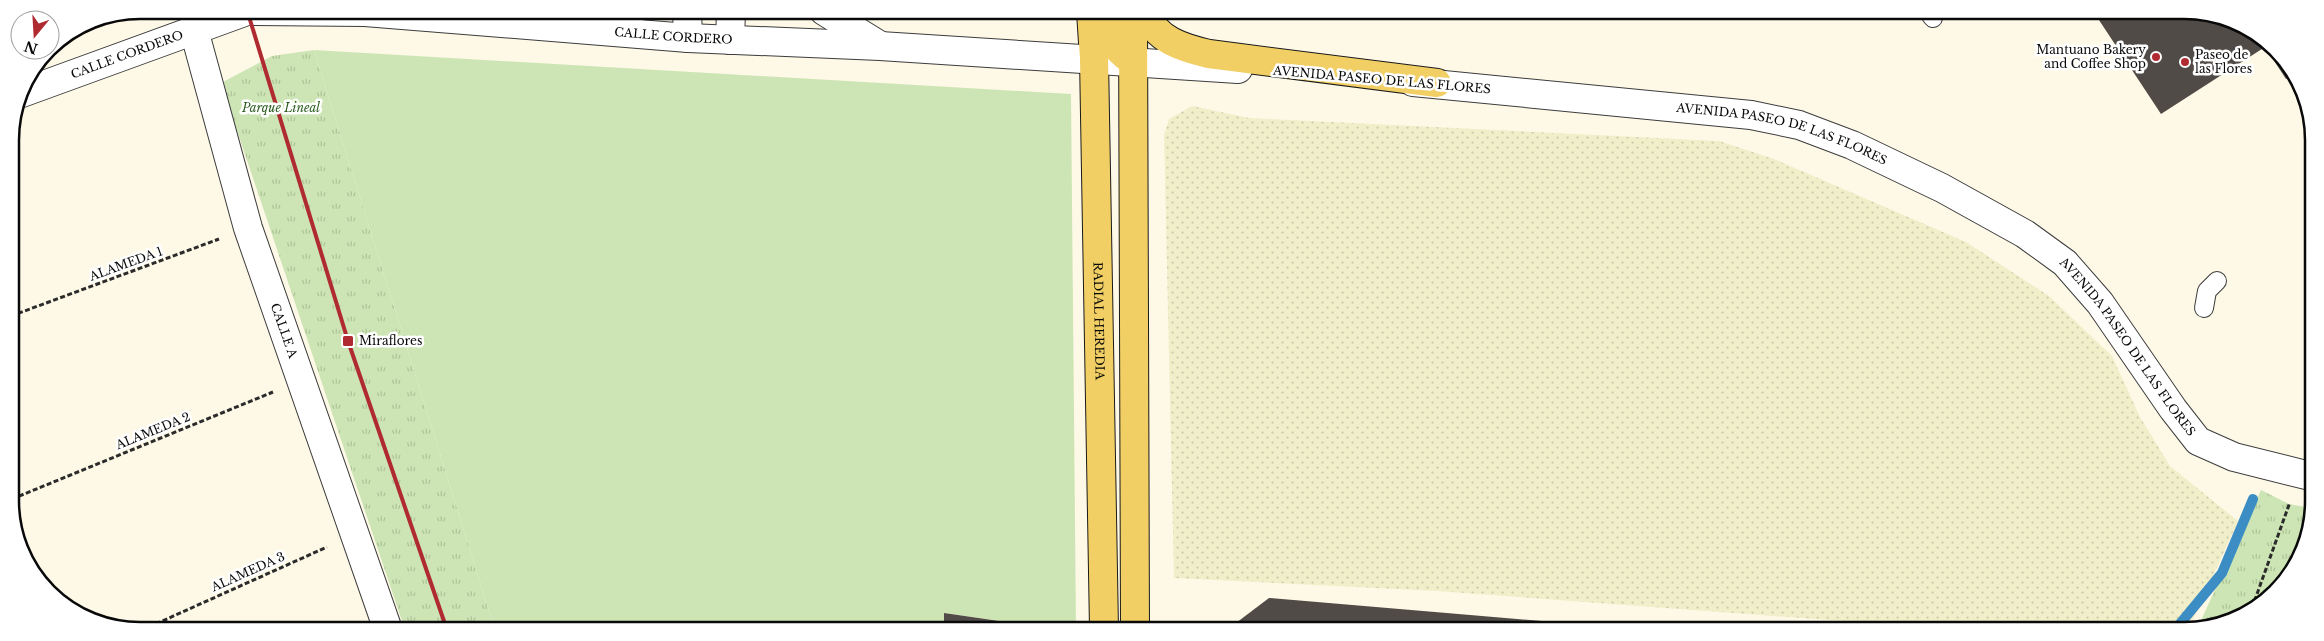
<svg xmlns="http://www.w3.org/2000/svg" width="2324" height="641" viewBox="0 0 2324 641" font-family="'Libre Baskerville',serif">
	<defs>
		<pattern id="farmland-dots" width="8" height="8" patternUnits="userSpaceOnUse" patternTransform="scale(1.25)"><rect width="8" height="8" fill="#f1eeca"/><path d="M2 2h.1M6 6h.1" fill="none" stroke="#cdcbac" stroke-width="1.8" stroke-linecap="round"/></pattern>
		<pattern id="park-tufts" width="24" height="20" patternUnits="userSpaceOnUse" patternTransform="scale(1.25)"><rect width="24" height="20" fill="#cde5b4"/><path d="M3 7l-1-3M5 7V3M7 7l1-3M15 17l-1-3M17 17v-4M19 17l1-3" fill="none" stroke="#afc399"/></pattern>
	</defs>
	<rect width="100%" height="100%" fill="#fef9e7"/>
	<path fill="url(#farmland-dots)" d="M1192,106L1249,118L1719,141L1774,159L1966,242L2049,296L2112,356L2140,417L2170,466L2238,521L2188,631L1934,630L1883,624L1437,591L1174,578L1164,135L1169,119Z"/>
	<path fill="#cde5b4" d="M314,50L1071,94L1076,629L1047,628L944,613V628L494,627Z"/>
	<g fill="url(#park-tufts)">
		<path d="M314,50L494,627H404L221,83L272,56Z"/>
		<path d="M2261,490L2289,504L2310,508V535L2292,573L2264,604L2197,629Z"/>
	</g>
	<g fill="none" stroke-linecap="round" stroke-linejoin="round">
		<path stroke="#3b8dc4" stroke-width="10" d="M2174,631L2222,573L2253,499"/>
	</g>
	<g fill="#514b47">
		<path d="M2095,14H2218L2276,48L2291,76L2286,79L2265,47L2161,114Z"/>
		<path d="M1269,598L1542,621L1541,629H1228Z"/>
		<path d="M944,613L1040,627V628H944Z"/>
	</g>
	<g fill="none" stroke-linecap="round" stroke-linejoin="round">
		<defs>
			<g id="lane">
				<path d="M1930,14L1933,18"/>
				<path d="M2204,308L2207,291L2217,281"/>
			</g>
			<g id="street">
				<path d="M687,11L688,38"/>
				<path d="M824,11L879,45"/>
				<path d="M588,15H619L633,11"/>
				<path id="s1" d="M194,30L248,228L387,627"/>
				<path d="M730,40L731,11"/>
				<path id="s2" d="M1413,82L1751,115L1799,125L1852,145L1942,188L2025,234L2065,263L2100,303L2173,409L2198,441L2234,457L2310,476"/>
				<path id="s3" d="M19,94L247,11L365,12L688,38L880,46L1238,69"/>
			</g>
			<g id="primary">
				<path id="s4" d="M1091,12L1094,58L1104,629"/>
				<path d="M1111,12C1113,40 1108,44 1132,61"/>
				<path d="M1133,12L1135,629"/>
				<path d="M1146,12C1155,40 1183,48 1209,54L1437,83"/>
			</g>
		</defs>
		<use href="#lane" stroke="#3c3c3c" stroke-width="20"/>
		<use href="#street" stroke="#3c3c3c" stroke-width="30"/>
		<use href="#primary" stroke="#1a1a1a" stroke-width="30"/>
		<g stroke="#2b2b2b" stroke-width="3" stroke-dasharray="5 2.5" stroke-linecap="butt">
			<path d="M11,316L219,239"/>
			<path d="M12,499L273,392"/>
			<path d="M2252,608L2290,502"/>
			<path d="M149,627L327,547"/>
		</g>
		<use href="#lane" stroke="#fff" stroke-width="18"/>
		<use href="#street" stroke="#fff" stroke-width="28"/>
		<use href="#primary" stroke="#f1cf64" stroke-width="28"/>
		<path stroke="#b02b31" stroke-width="4" d="M247,10L348,341L446,627"/>
	</g>
	<g fill="#b02b31" stroke="#fff" stroke-width="2">
		<circle cx="2156" cy="57" r="5"/>
		<circle cx="2185" cy="62" r="5"/>
		<rect x="342" y="335" width="12" height="12" rx="2.5"/>
	</g>
	<g text-anchor="middle" stroke-width="5" stroke-linejoin="round" paint-order="stroke">
		<g font-size="12" fill="#090909" stroke="#fff">
			<text dy="4" stroke="none"><textPath href="#s3" startOffset="670">CALLE CORDERO</textPath></text>
			<text dy="4" stroke="none"><textPath href="#s3" startOffset="115">CALLE CORDERO</textPath></text>
			<text transform="translate(1382 80) rotate(5)" y="4">AVENIDA PASEO DE LAS FLORES</text>
			<text dy="4" stroke="none"><textPath href="#s2" startOffset="374">AVENIDA PASEO DE LAS FLORES</textPath></text>
			<text transform="translate(126 264) rotate(-20)" y="4">ALAMEDA 1</text>
			<text dy="4" stroke="none"><textPath href="#s4" startOffset="309">RADIAL HEREDIA</textPath></text>
			<text dy="4" stroke="none"><textPath href="#s1" startOffset="314">CALLE A</textPath></text>
			<text dy="4" stroke="none"><textPath href="#s2" startOffset="794">AVENIDA PASEO DE LAS FLORES</textPath></text>
			<text transform="translate(153 431) rotate(-22)" y="4">ALAMEDA 2</text>
			<text transform="translate(248 572) rotate(-24)" y="4">ALAMEDA 3</text>
		</g>
		<g font-size="12" fill="#090909" stroke="#fff" text-anchor="start">
			<text x="2146" y="54" text-anchor="end">Mantuano Bakery<tspan x="2146" dy="14">and Coffee Shop</tspan></text>
			<text x="2195" y="59">Paseo de<tspan x="2195" dy="14">las Flores</tspan></text>
			<text x="359" y="345">Miraflores</text>
		</g>
		<g font-size="12" font-style="italic" fill="#2b5c1f" stroke="#fff">
			<text x="281" y="112">Parque Lineal</text>
		</g>
	</g>
	<path d="M0 0H2324V641H0ZM140 19H2184A121 121 0 0 1 2305 140V501A121 121 0 0 1 2184 622H140A121 121 0 0 1 19 501V140A121 121 0 0 1 140 19Z" fill="#fff" fill-rule="evenodd"/>
	<path fill="none" stroke="#090909" stroke-width="2.5" d="M140 19H2184A121 121 0 0 1 2305 140V501A121 121 0 0 1 2184 622H140A121 121 0 0 1 19 501V140A121 121 0 0 1 140 19Z"/>
	<g transform="translate(35 35) rotate(198)"><circle r="24" fill="#ffffff" stroke="#9d9d9d"/>
	<path d="M0-4L9 19L0 12L-9 19Z" fill="#b02b31"/>
	<text y="-8" font-size="14" font-weight="bold" text-anchor="middle" fill="#090909">N</text>
	</g>
</svg>
